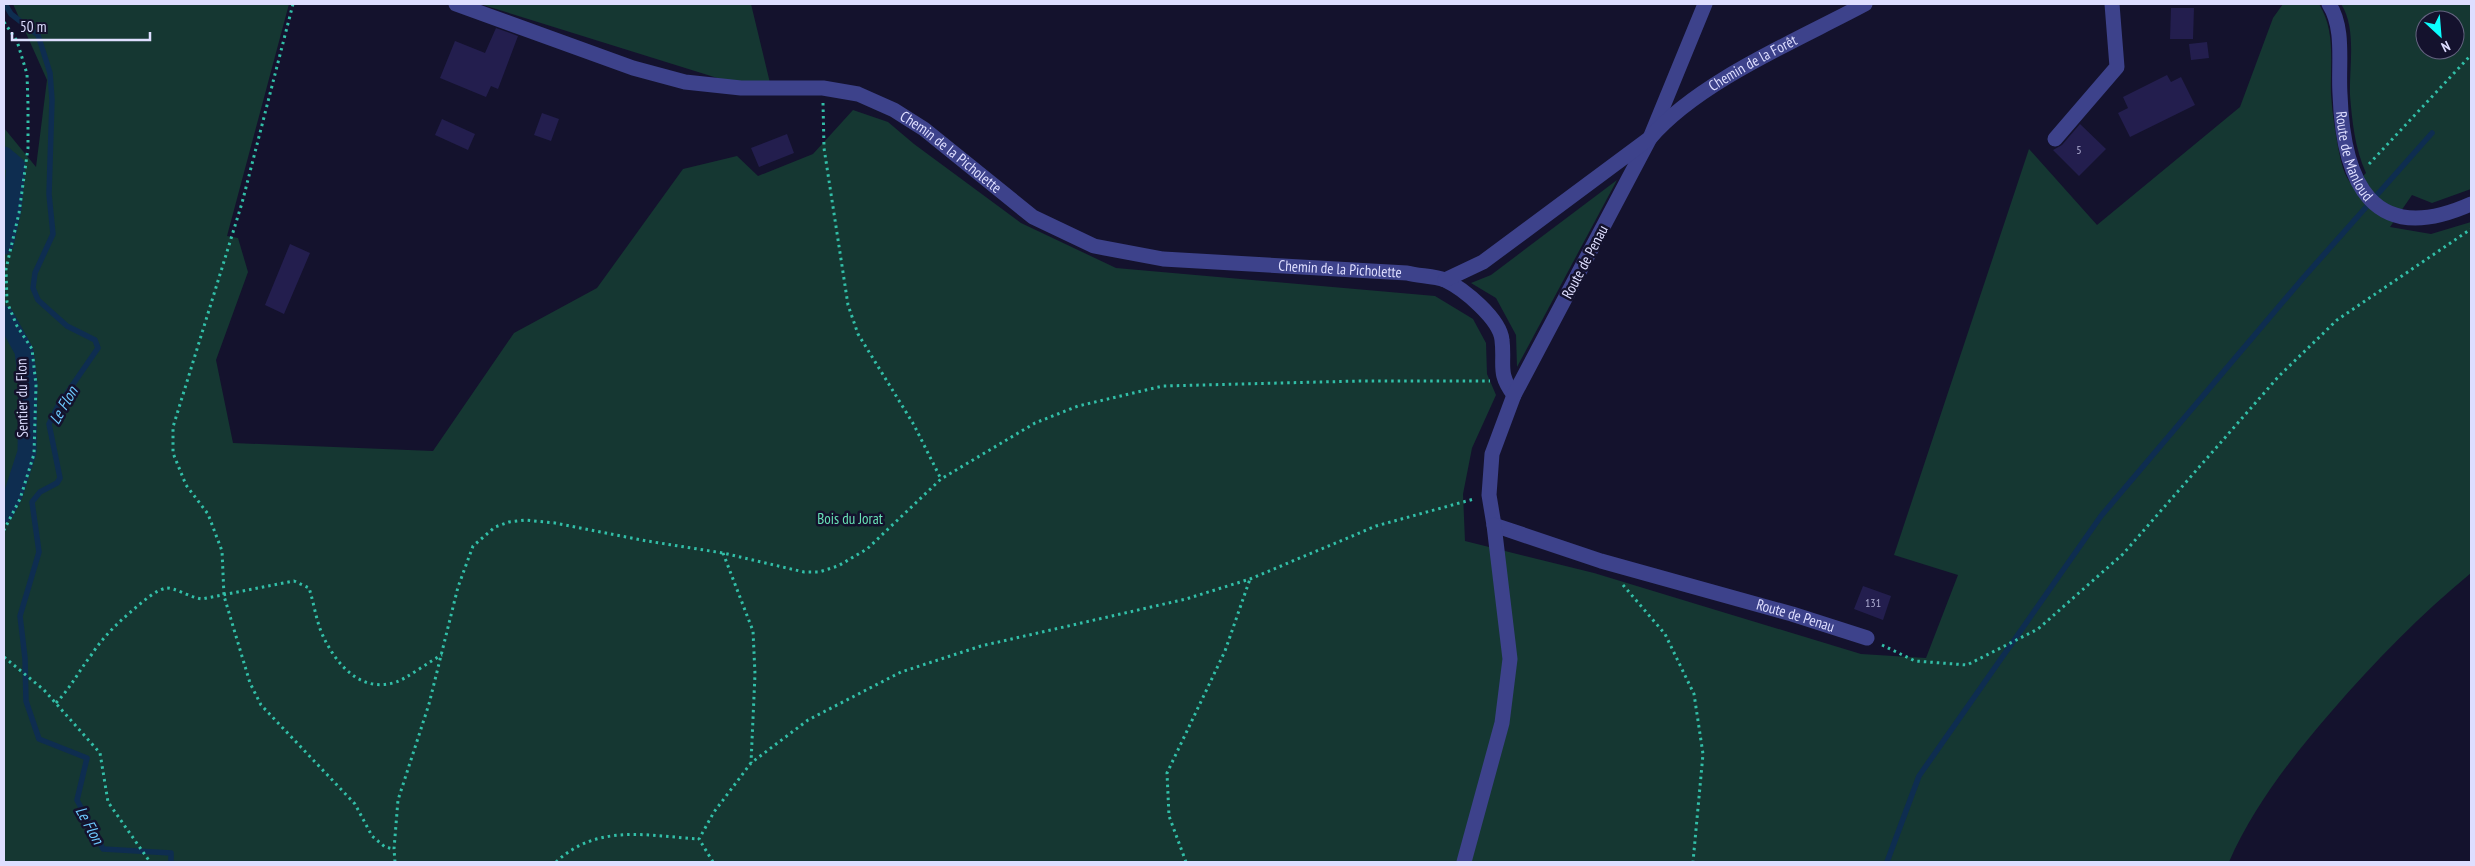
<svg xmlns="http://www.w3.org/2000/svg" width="2475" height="866" font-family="'PT Sans Narrow',sans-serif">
<rect width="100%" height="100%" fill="#14122d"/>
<path fill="#153732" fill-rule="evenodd" d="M 13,4 L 289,4 L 227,236 L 238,238 L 248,272 L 216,360 L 233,443 L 433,451 L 514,333 L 597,288 L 683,169 L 737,156 L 758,176 L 813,154 L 853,110 L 888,122 L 914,144 L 1021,223 L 1116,268 L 1435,296 L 1473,319 L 1486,343 L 1487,374 L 1496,395 L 1472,448 L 1463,494 L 1465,541 L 1594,573 L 1861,654 L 1926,658 L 1958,575 L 1894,555 L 2029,149 L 2097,225 L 2240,107 L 2273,18 L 2283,4 L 2319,4 C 2336,31 2330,63 2331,94 C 2332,112 2335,130 2338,147 C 2341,161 2343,175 2353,186 L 2366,173 C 2355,149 2352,121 2350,95 C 2349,67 2357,28 2341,4 L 2471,4 L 2471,189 L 2432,203 L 2412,195 L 2390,227 L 2431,234 L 2471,222 L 2471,573 C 2420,615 2375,661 2331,712 C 2292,757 2253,807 2229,862 L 4,862 L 4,128 L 36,167 L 47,80 ZM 2425,20 L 2455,20 L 2455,50 L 2425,50 Z
M 480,4 L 751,4 L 770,83 L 743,86 Z
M 1617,180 L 1517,367 L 1516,335 L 1496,298 L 1471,283 L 1491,275 Z"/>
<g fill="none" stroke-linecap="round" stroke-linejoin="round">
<path stroke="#0e2d50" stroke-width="5.5" d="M 5,4 L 11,14 L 38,35 L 50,73 L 52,100 L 49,194 L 53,234 L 35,273 L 33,288 L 38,300 L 67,326 L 95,340 L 98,348 L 58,406 L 49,424 L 60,478 L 57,483 L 40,492 L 32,502 L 39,552 L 20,616 L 25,658 L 26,701 L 39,739 L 87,758 L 77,800 L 103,849 L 171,853 L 171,862
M 1887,862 L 1919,776 L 2101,516 L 2304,277 L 2432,133"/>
<path stroke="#0e2d50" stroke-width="19" d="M 4,156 L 16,166 L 12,209 L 4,245
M 4,315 L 24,351 L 28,384 L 27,452 L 13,495 L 4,513"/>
</g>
<path fill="#231e4e" d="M 2171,8 L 2194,8 L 2193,39 L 2170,39 Z
M 496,28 L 518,36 L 498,89 L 491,86 L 486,97 L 440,78 L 455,41 L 485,53 Z
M 2207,42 L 2209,58 L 2191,60 L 2189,44 Z
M 2167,75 L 2171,82 L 2181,77 L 2195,105 L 2130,137 L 2118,113 L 2128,108 L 2123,97 Z
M 542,113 L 559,119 L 551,141 L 534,135 Z
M 442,119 L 475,134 L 468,150 L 435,135 Z
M 2080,124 L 2106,149 L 2079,176 L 2053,150 L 2062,145 Z
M 787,134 L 794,153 L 759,167 L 751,148 Z
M 290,244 L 310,253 L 284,314 L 265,305 Z
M 1863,586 L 1891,596 L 1883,620 L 1854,609 Z"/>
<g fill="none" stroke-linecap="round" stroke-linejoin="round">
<path stroke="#32bfa8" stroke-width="3" stroke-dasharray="2.5 4" stroke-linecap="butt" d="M 293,4 L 242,203 L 173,427 L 173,453 L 186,485 L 208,514 L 222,551 L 224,596 L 250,683 L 261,705 L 355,804 L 372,836 L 385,847 L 394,849
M 4,22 L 17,41 L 27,74 L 28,105 L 28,148 L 19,213 L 6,269 L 7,302 L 17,326 L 32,349 L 36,385 L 34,454 L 20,499 L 4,530
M 823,103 L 824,148 L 848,305 L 858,334 L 914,425 L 941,479
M 2369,164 L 2471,55
M 723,553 L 753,631 L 755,674 L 751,763
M 1623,585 L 1665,634 L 1694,694 L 1703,754 L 1693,862
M 1882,645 L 1915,661 L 1967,665 L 2038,629 L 2123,554 L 2279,376 L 2337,320 L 2471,229
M 4,657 L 44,690 L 100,753 L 108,802 L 150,862
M 56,703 C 72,686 78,672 92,654 C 105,634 122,619 140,604 C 147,598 157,590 166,588 C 174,587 191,598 202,599 L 294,581 L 309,588 C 314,603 316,621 323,636 C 336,664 361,694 396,682 C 406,679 430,661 442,655
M 395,862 L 394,849 L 398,800 L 429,704 L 458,587 L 473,546 L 495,527 L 509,522 L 525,520 L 555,523 L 647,541 L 723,553 L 804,572 L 819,572 L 838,566 L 867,549 L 941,479 L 1035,423 L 1078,406 L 1163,386 L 1360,381 L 1490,381
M 556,862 C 598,823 648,836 699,839
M 713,862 L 699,839 L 714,812 L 751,763 L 808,720 L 901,672 L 981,646 L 1186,599 L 1250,579 L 1376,526 L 1474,499
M 1186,862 L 1169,816 L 1167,773 L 1225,651 L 1250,579"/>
<g stroke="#3d428b" stroke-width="15">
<path id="s1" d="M 456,4 L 633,68 L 685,82 L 741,88 L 823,88 L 858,94 L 894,110 L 924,129 L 1033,217 L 1094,246 L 1163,259 L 1407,273 C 1419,276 1435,276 1445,280 C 1464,289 1500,319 1502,340 C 1505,365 1497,373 1514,395"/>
<path id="s2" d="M 1705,4 L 1650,138 L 1514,395 L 1492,454 L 1489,495 L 1494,525 L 1601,561 L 1792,614 L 1867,638"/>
<path id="s3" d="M 2329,4 C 2345,29 2338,64 2340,94 C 2343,182 2372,248 2471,204"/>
<path d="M 2055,139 L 2117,67 L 2112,4"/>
<path id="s4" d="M 1445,280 L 1483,262 L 1650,138 C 1699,81 1798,40 1865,4"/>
<path d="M 1464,862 L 1502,723 L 1510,659 L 1494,525"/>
</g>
</g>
<g text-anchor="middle" stroke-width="5" stroke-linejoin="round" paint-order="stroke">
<g font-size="12" fill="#afaed3">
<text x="2079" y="154">5</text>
<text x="1873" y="607">131</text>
</g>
<g font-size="15" fill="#dedeff" stroke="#14122d">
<text dy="5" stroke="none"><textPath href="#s4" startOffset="378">Chemin de la Forêt</textPath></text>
<text dy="5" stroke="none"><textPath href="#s1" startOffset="526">Chemin de la Picholette</textPath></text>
<text dy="5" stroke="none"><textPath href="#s3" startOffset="156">Route de Manloud</textPath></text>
<text transform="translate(1585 262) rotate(-62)" y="5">Route de Penau</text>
<text dy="5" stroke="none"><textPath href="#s1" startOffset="946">Chemin de la Picholette</textPath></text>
<text transform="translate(22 398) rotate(-91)" y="5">Sentier du Flon</text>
<text dy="5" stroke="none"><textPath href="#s2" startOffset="885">Route de Penau</textPath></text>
</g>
<g font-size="15" fill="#68e1b6" stroke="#14122d">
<text x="850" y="524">Bois du Jorat</text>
</g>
<g font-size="16" font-style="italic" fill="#6dc9fe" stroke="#14122d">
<text transform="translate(63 405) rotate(-60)" y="6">Le Flon</text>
<text transform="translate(90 825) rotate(61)" y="6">Le Flon</text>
</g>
</g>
<rect width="2475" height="866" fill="none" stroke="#dedeff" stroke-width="10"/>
<g transform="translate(2440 35) rotate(154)"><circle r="24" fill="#14122d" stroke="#656481"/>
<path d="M0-4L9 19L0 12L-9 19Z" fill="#0bfdfd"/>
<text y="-8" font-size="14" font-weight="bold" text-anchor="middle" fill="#dedeff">N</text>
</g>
<path d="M12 32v8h138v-8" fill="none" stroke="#dedeff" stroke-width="2.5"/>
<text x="20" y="32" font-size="15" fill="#dedeff" stroke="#14122d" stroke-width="4" paint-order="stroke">50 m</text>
</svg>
